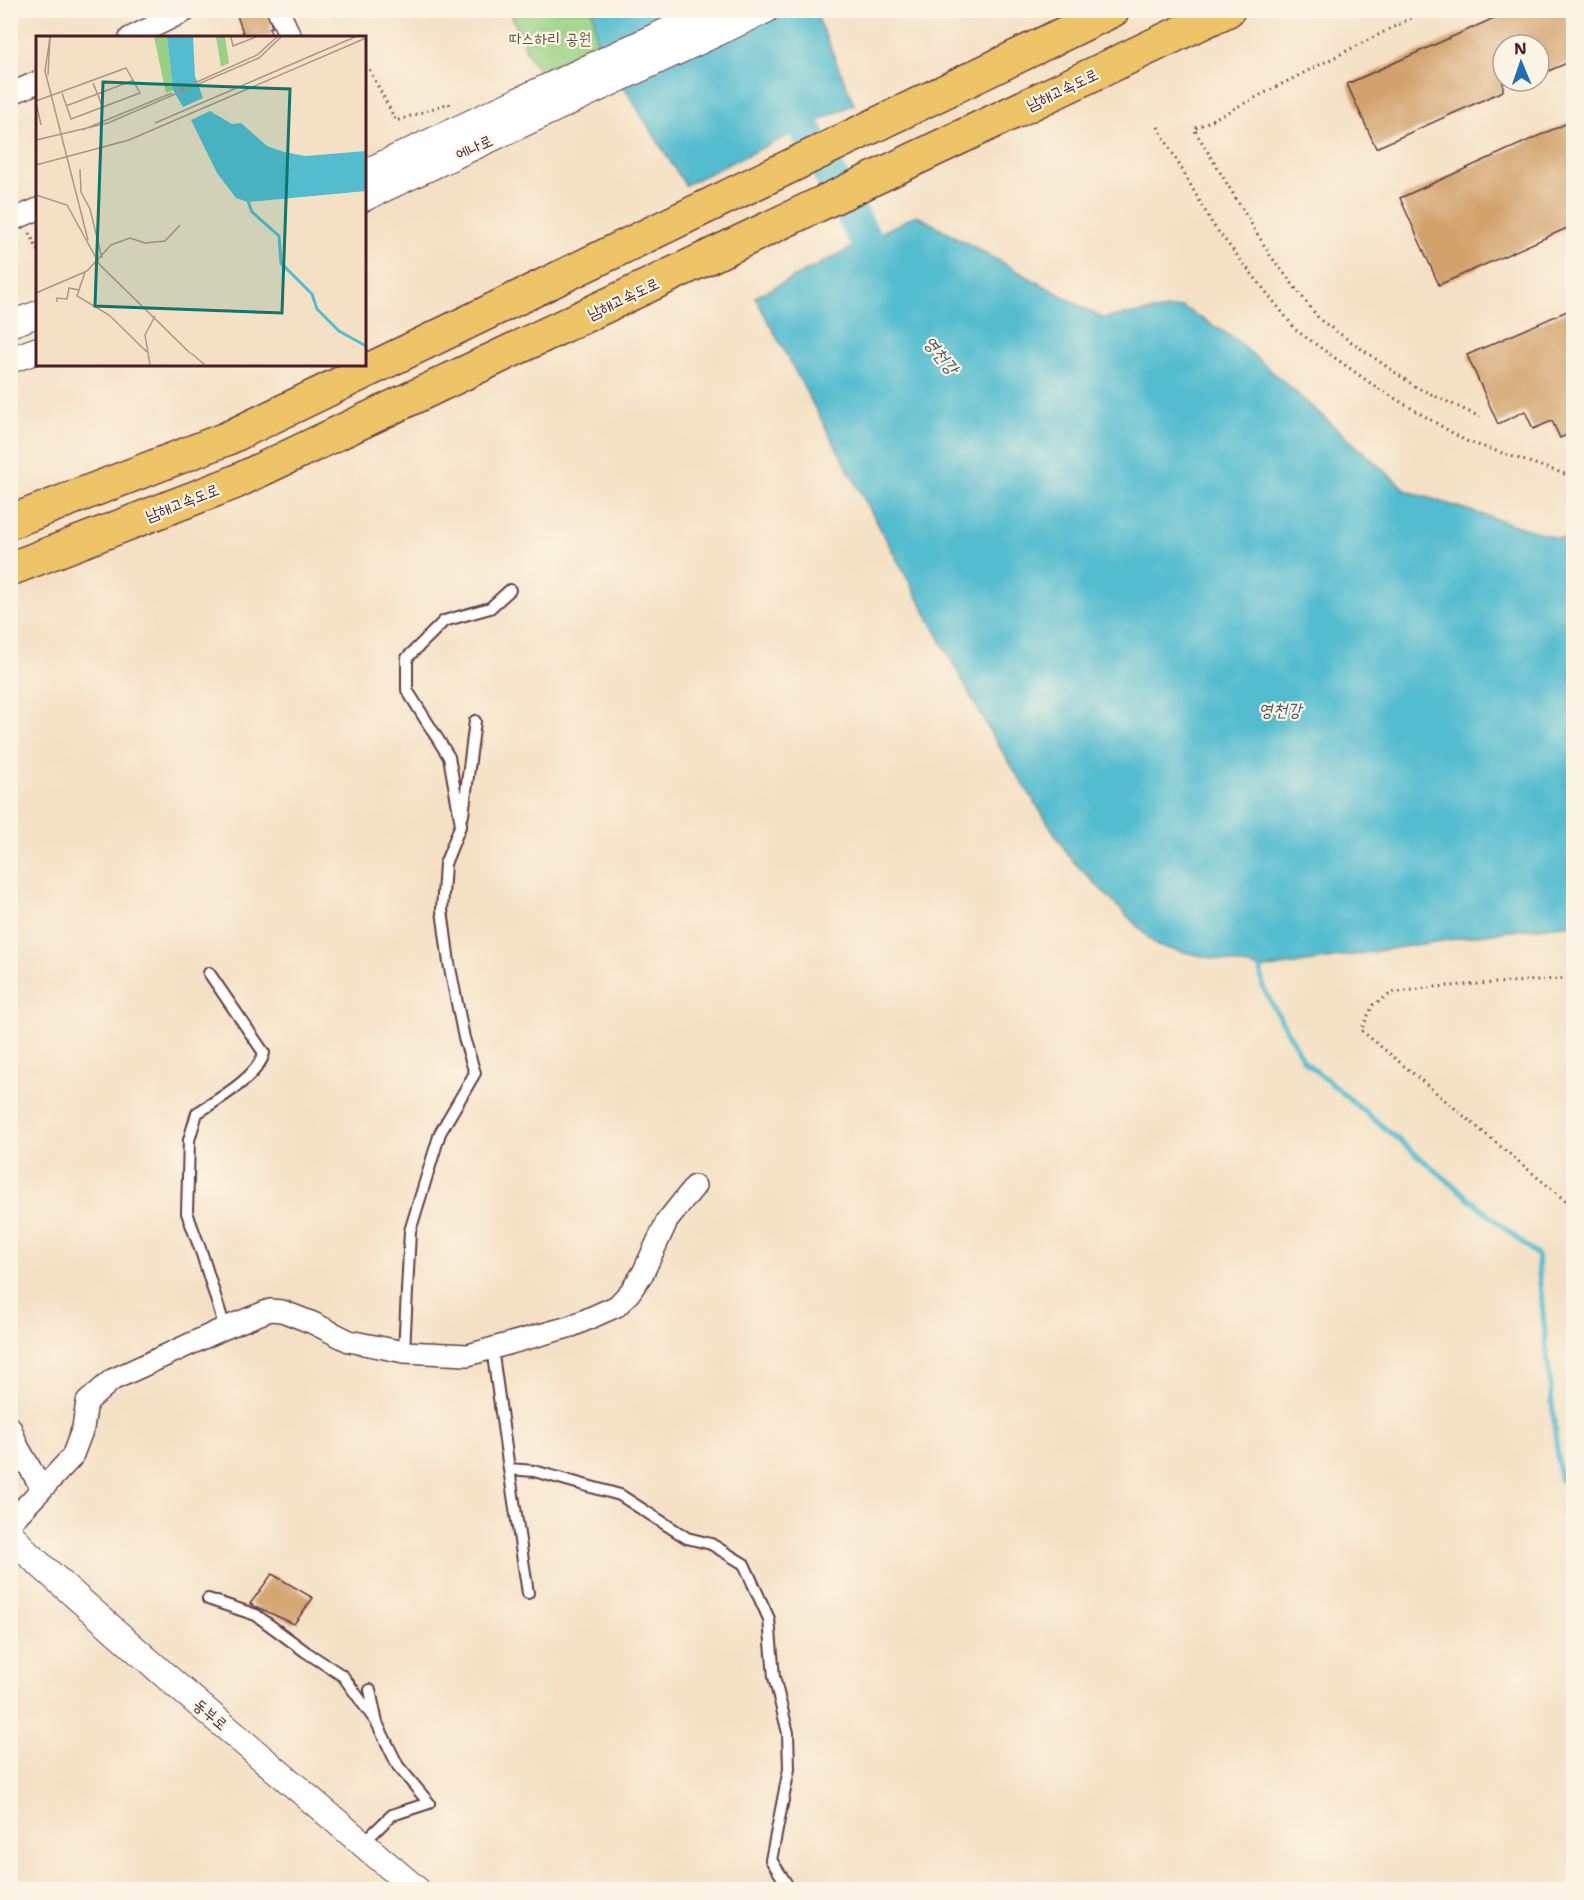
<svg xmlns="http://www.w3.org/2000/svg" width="1584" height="1900" font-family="'Shantell Sans','Poor Story',sans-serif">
<rect width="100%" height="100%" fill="#fcf5e5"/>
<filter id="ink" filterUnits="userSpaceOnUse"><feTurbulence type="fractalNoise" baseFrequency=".0167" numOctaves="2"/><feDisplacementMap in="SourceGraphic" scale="12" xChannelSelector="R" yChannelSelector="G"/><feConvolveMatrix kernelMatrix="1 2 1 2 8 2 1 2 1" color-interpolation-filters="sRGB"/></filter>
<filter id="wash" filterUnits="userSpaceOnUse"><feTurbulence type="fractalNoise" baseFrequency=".008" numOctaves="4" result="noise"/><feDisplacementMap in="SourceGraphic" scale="24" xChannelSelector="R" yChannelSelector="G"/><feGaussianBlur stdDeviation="1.35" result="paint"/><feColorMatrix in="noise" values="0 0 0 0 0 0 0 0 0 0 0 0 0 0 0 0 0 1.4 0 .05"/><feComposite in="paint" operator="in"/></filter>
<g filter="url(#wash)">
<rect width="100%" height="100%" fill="#f4e1c5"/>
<path fill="#97d184" stroke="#707858" stroke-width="1.5" d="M 510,11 L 593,11 L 597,44 L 540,72 L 528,55 Z"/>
<path fill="#53bccf" stroke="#4e6e7d" stroke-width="1.5" d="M 593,11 L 815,11 L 854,104 L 685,185 L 597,44 Z
M 916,215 L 1102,318 L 1183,307 L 1234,338 L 1407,491 L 1556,538 L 1573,540 L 1573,924 L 1499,932 L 1262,969 L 1157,946 L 1071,859 L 992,735 L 755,297 Z"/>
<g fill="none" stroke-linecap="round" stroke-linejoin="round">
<path stroke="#53bccf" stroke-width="5" d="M 1260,964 L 1263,988 L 1304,1061 L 1537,1255 L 1560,1479 L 1574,1492"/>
<path stroke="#53bccf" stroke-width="33" d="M 783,89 L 888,280"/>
</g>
<g id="blocks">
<path fill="#d2a26c" d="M 235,10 L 266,10 L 272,27 L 269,28 L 272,35 L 263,38 L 245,38 Z
M 1512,10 L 1574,10 L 1574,60 L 1539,75 L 1539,45 L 1503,45 L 1503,91 L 1376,148 L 1347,84 Z
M 1574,120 L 1574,225 L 1439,285 L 1400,198 Z
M 1574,308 L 1574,432 L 1560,438 L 1552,421 L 1533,429 L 1525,411 L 1498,424 L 1467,355 Z
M 272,1574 L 313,1598 L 294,1624 L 250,1604 Z"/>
</g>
</g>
<g filter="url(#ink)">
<use href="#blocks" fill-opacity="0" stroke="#643c42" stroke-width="1.5"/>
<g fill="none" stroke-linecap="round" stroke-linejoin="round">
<g stroke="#643c42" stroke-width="14">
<path id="service" d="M 463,815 L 475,721
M 209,973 L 264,1053 C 258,1077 217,1100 197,1113 L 189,1140 L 187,1213 L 202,1254 L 225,1328
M 492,1348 L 509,1469 L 534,1471 L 620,1495 L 687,1538 L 711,1544 L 744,1564 L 769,1619 L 774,1677 L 788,1733 L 789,1769 L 771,1860 L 786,1883 L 784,1890
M 404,1352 L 410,1231 L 440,1133 L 475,1073 L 464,1038 L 449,963 L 442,910 L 445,864 L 461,824 L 449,757 L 407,690 L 407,658 L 444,621 L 490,608 L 510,590
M 509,1469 L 528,1593
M 208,1599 L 256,1615 L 306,1652 L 343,1676 L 377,1723
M 363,1843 L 392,1815 L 429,1803 L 398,1766 L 377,1723 L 370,1690"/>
</g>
<g stroke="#643c42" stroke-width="24">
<path id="minor" d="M 278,10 L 291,38
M 130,38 L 187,10
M 10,94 L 38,82
M 10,221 L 38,209
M 10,1427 L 18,1447 L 42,1489
M 10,1523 L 72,1457 L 83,1428 L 87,1402 L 112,1380 L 225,1328 L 270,1310 L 282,1311 L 313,1323 L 349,1341 L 404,1352 L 468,1355 L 572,1326 L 617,1306 L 630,1292 L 643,1273 L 667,1221 L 695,1186"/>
</g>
<g stroke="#643c42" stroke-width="28">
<path id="tertiary" d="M 364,173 L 712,10
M 364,198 L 766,10
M 10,324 L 38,314
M 10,360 L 38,350
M 10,1533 L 27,1553 L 168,1678 L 417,1890"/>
</g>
<g stroke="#643c42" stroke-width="36">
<path id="motorway" d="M 10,522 L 226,439 L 1113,10
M 10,569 L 233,483 L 1228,10"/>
</g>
<path stroke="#643c42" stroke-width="3" stroke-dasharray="1.5 4.5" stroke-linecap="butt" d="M 1427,10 L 1194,129 L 1270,255 L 1320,320 L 1416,387 L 1480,417
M 364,70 L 369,69 L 396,121 L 449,103 L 451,107
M 1158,127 L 1213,225 L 1297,331 L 1376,387 L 1466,441 L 1574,477
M 30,233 L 38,251
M 1574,978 L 1433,987 L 1392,993 L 1373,1005 L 1361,1030 L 1567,1202 L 1574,1210"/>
<use href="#service" stroke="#fff" stroke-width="10"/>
<use href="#minor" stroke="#fff" stroke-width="21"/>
<use href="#tertiary" stroke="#fff" stroke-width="26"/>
<use href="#motorway" stroke="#eec469" stroke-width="33"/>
</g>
</g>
<g text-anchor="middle" stroke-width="4.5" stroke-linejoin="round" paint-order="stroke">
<g font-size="16" fill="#615446" stroke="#fcf5e5">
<text x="550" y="44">따스하리 공원</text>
</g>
<g font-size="16" fill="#4a1f2b" stroke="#fcf5e5">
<text transform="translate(1062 89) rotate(-25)" y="6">남해고속도로</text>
<text transform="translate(474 147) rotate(-25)" y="6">에나로</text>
<text transform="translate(623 298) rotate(-25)" y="6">남해고속도로</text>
<text transform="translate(182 502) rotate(-21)" y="6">남해고속도로</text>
<text transform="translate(211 1714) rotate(40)" y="6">동부로</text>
</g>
<g font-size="18" font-style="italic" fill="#4d5664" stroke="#fcf5e5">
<text transform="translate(941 355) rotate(51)" y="6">영천강</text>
<text x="1280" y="716">영천강</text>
</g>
</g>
<g transform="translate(36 36)">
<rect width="330" height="330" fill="#f4e1c5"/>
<path d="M 118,1 L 131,1 L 137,54 L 130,57 ZM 180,1 L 189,1 L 193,27 L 185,31 Z" fill="#97d184"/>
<path d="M 131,1 L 157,1 L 159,40 L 167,62 L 147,71 L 137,54 ZM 174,75 L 196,88 L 205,87 L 231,110 L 248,116 L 269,120 L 330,115 L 330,155 L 212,166 L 200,162 L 181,137 L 155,84 Z" fill="#53bccf"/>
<path fill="none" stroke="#53bccf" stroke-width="3" d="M 212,165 L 216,176 L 243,200 L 245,227 L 276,258 L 281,273 L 303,295 L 330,310"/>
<path fill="none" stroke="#b09387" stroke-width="1.5" d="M 14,1 L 9,35 L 52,204M 195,1 L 197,10 L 220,1M 12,39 L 14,1M 57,47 L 67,72M 143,54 L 221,19 L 241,1M 0,65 L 90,32 L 104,57 L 35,83 L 26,57M 0,66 L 5,89M 30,70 L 98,44M 119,87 L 319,1M 46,94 L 136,57M 0,104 L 72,87 L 223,22 L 245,1M 0,129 L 93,104 L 330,2M 44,133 L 45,156 L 54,173 L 66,222M 0,159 L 31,169 L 64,229 L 154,317M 49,236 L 41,260 L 73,279 L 111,316M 0,257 L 51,235 L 75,209 L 94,202 L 109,207 L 129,205 L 144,189M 21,266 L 21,262 L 31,263 L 33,252 L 43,254M 155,317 L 169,329M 114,329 L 109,299 L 119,280"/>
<path fill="#0f766e" fill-opacity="0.15" stroke="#0f766e" stroke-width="3" d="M 67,46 L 254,53 L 246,277 L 59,270 Z"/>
<rect width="330" height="330" fill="none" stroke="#4a1f2b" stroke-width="3"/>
</g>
<rect width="1584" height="1900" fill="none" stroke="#fcf5e5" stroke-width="36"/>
<g transform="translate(1521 63) rotate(358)"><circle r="28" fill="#fcf5e5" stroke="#b59f9b" stroke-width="1.5"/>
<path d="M0-4.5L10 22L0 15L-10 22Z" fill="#1f6fb2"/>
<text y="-9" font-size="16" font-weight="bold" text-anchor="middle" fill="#4a1f2b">N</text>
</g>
</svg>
